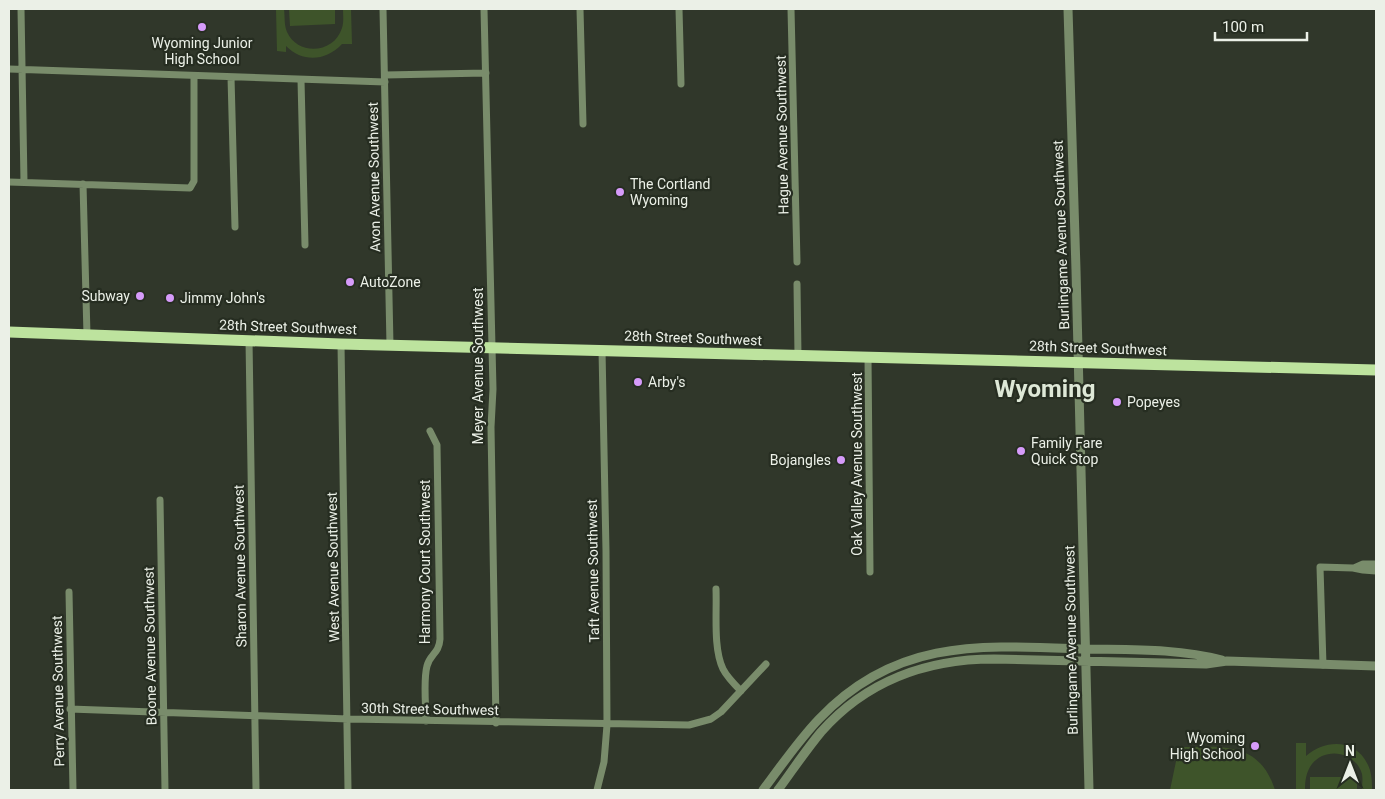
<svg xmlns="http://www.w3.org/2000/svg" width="1385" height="799" font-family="Roboto,sans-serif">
<rect width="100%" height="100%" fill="#30372a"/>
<path fill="#3e542a" d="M 276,9 L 284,9 C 285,17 284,25 287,32 C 298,56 334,54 342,28 C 344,22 343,15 343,9 L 351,9 L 352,44 L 342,44 C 326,61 303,63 286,46 L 286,52 L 277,51 Z
M 289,9 L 335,9 L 335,24 L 290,26 Z
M 1296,743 L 1306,743 L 1306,756 C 1328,737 1360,740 1370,770 C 1372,777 1372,784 1372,790 L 1362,790 C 1362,785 1363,780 1362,774 C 1356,752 1326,746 1312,764 C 1306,772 1305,781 1305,790 L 1296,790 Z
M 1179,747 C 1221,747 1259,740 1275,790 L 1170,790 Z
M 1310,777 L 1357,777 L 1357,790 L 1310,790 Z"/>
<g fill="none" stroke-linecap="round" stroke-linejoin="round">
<path stroke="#798c6b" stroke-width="7" d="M 21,9 L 24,182
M 383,9 L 390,345
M 484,9 L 493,389 L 491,427 L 496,723
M 580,9 L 583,124
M 679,9 L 681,84
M 791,9 L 797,262
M 9,69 L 385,82
M 385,75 L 486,73
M 231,77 L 235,227
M 301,80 L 305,245
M 9,182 L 190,188 L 194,181 L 194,76
M 83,184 L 87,335
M 797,284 L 798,356
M 249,340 L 256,790
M 341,344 L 348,790
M 868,357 L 870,572
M 160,500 L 165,790
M 1354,568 L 1363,564 L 1376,564
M 716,589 C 717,613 713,648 723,669 C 727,677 734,684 741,691
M 69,592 L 73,790
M 1323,665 L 1320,567 L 1353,568 L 1363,570 L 1376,571
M 70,709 L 348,719 L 689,725 L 711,719 L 721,712 L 766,664
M 426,721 C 426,705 423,681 427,666 C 430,654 439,654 440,639 L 437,445 L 430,431
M 597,790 L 604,762 L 607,725 L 606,551 L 602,350"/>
<path stroke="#798c6b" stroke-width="9" d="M 1068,9 L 1076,270 L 1089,790
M 763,790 C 781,766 798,741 819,719 C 896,638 981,645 1083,649 C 1129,650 1177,648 1222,660
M 778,790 C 792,771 806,750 821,732 C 866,681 927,659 994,659 L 1206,664 L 1227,661 L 1376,666"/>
<path stroke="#bde39e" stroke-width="11" d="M 9,332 L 341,344 L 1376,370"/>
</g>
<g fill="#d69bfa" stroke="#262d21" stroke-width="2">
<circle cx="202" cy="27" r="5"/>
<circle cx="620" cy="192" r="5"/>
<circle cx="350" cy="282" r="5"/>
<circle cx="140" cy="296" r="5"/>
<circle cx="170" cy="298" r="5"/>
<circle cx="638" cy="382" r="5"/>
<circle cx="1117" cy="402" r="5"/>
<circle cx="1021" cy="451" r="5"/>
<circle cx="841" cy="460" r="5"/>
<circle cx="1255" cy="746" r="5"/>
</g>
<g text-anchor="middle" stroke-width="4.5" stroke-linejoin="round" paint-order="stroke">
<g font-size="14" fill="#ebf0e7" stroke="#262d21" text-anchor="start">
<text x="202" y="48" text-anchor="middle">Wyoming Junior<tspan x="202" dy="16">High School</tspan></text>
<text x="630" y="189">The Cortland<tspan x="630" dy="16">Wyoming</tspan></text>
<text x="360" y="287">AutoZone</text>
<text x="130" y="301" text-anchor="end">Subway</text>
<text x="180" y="303">Jimmy John's</text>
<text x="648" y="387">Arby's</text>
<text x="1127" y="407">Popeyes</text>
<text x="1031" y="448">Family Fare<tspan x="1031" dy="16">Quick Stop</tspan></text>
<text x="831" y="465" text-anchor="end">Bojangles</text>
<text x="1245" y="743" text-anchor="end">Wyoming<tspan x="1245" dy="16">High School</tspan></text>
</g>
<g font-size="14" fill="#ebf0e7" stroke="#262d21">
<text transform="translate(782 135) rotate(-91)" y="5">Hague Avenue Southwest</text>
<text transform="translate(374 177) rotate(-91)" y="5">Avon Avenue Southwest</text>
<text transform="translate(1061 235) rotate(-92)" y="5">Burlingame Avenue Southwest</text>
<text transform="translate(288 327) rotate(2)" y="5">28th Street Southwest</text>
<text transform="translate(693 338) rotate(2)" y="5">28th Street Southwest</text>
<text transform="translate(1098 348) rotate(2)" y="5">28th Street Southwest</text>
<text transform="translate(478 366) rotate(-90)" y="5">Meyer Avenue Southwest</text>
<text transform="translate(857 464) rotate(-90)" y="5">Oak Valley Avenue Southwest</text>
<text transform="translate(425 562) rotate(-90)" y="5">Harmony Court Southwest</text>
<text transform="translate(240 566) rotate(-91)" y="5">Sharon Avenue Southwest</text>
<text transform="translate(333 567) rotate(-91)" y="5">West Avenue Southwest</text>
<text transform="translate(593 571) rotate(-91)" y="5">Taft Avenue Southwest</text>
<text transform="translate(1071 640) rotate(-91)" y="5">Burlingame Avenue Southwest</text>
<text transform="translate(150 646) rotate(-91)" y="5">Boone Avenue Southwest</text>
<text transform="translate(58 691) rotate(-91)" y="5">Perry Avenue Southwest</text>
<text transform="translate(430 709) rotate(1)" y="5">30th Street Southwest</text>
</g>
<g font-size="24" font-weight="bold" fill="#dee8d7" stroke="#262d21">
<text x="1045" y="397">Wyoming</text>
</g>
</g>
<rect width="1385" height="799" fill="none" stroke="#ebf0e7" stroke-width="20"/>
<g transform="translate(1350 764)" stroke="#262d21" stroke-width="4" paint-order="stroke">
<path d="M0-4L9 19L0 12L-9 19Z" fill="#ebf0e7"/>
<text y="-8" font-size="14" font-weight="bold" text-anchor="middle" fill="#ebf0e7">N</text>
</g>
<path d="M1215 32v8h92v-8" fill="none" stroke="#ebf0e7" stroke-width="2.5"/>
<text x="1222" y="32" font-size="15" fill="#ebf0e7" stroke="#262d21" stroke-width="4" paint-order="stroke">100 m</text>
</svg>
